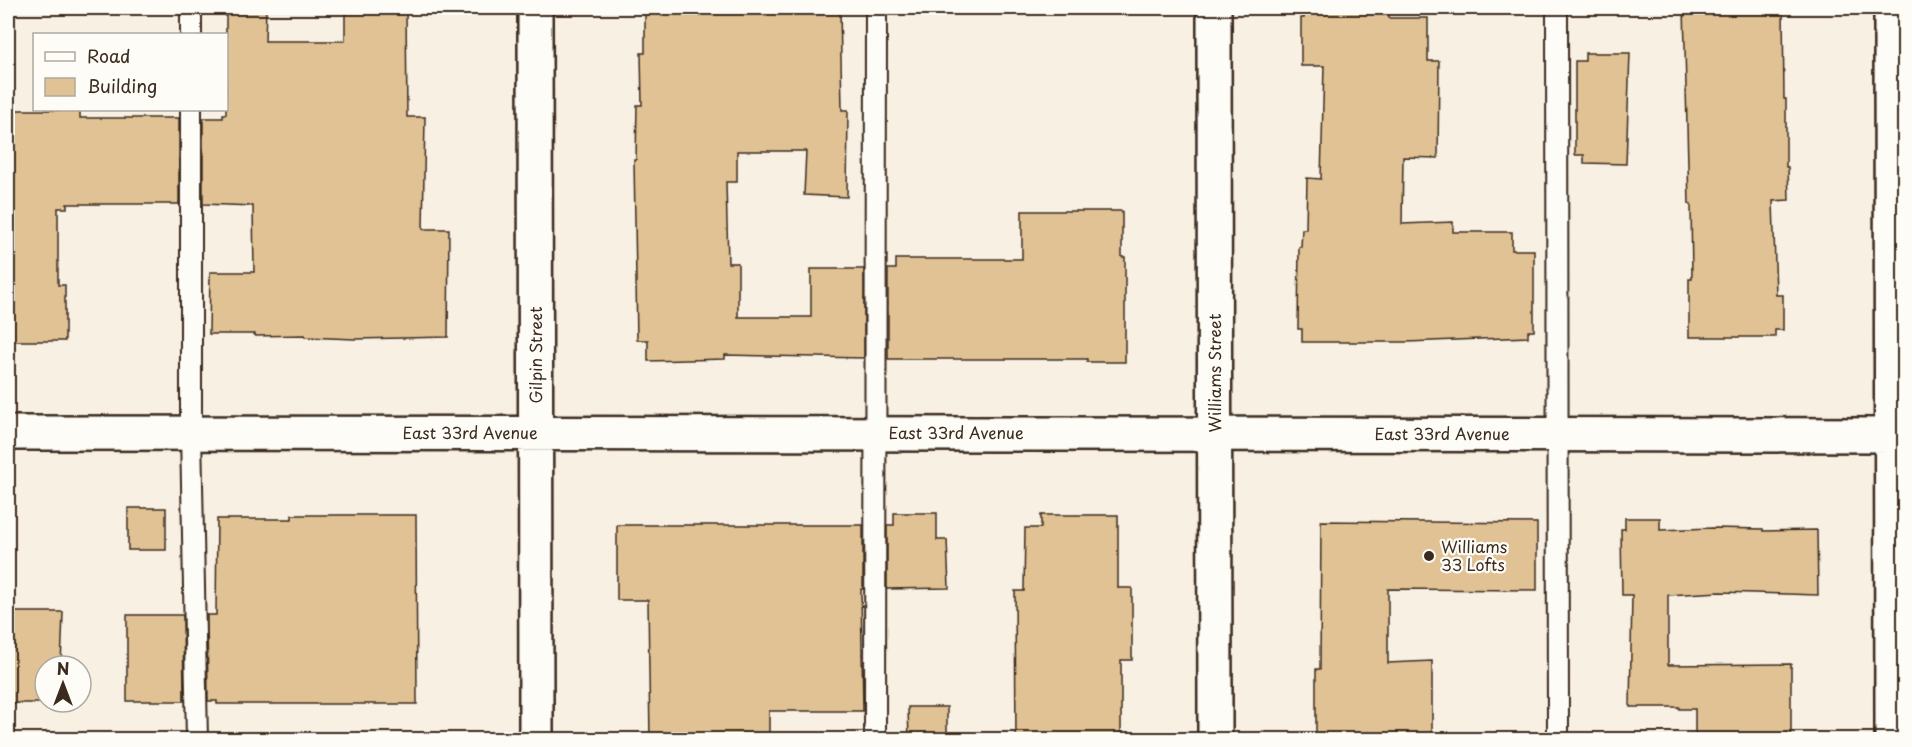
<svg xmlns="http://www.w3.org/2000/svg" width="1912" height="747" font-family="'Playpen Sans',sans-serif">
<rect width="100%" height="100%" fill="#f7f0e3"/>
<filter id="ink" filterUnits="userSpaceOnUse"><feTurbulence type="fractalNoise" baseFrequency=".0167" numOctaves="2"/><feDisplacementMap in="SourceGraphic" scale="12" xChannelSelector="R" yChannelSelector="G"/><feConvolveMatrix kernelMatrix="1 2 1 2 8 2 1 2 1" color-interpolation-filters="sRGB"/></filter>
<g filter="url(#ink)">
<path fill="#e1c294" stroke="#3b2a1e" stroke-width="1.5" d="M 226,8 L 266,8 L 265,41 L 345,41 L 345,8 L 406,8 L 407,117 L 425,117 L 423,229 L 449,229 L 448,337 L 355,339 L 305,337 L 305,335 L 255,336 L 255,334 L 209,334 L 210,272 L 254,272 L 253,206 L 203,204 L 203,118 L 223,118 L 223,114 L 226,114 Z
M 656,8 L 840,8 L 842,110 L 848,110 L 847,197 L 804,195 L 806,151 L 737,151 L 737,182 L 726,182 L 728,263 L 738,263 L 738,317 L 811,317 L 811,269 L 864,269 L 864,358 L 725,355 L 725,359 L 648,361 L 648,340 L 637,340 L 634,160 L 636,160 L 637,105 L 642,105 L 641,53 L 645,53 L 645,9 Z
M 1304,8 L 1389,8 L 1389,18 L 1428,18 L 1428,61 L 1439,61 L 1438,158 L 1403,157 L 1402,224 L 1453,222 L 1453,232 L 1512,232 L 1512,250 L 1534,250 L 1534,331 L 1528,331 L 1528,337 L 1407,342 L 1302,342 L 1302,329 L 1298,329 L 1299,247 L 1301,247 L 1302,229 L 1306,229 L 1307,178 L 1321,179 L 1324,66 L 1301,66 L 1301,18 L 1304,18 Z
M 1684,8 L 1783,8 L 1784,99 L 1786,99 L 1786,167 L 1788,167 L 1789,200 L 1773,201 L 1776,295 L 1783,295 L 1783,330 L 1775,330 L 1775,337 L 1689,337 L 1689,279 L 1692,279 L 1691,204 L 1689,204 Z
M 1585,53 L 1630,53 L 1626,164 L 1584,163 L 1584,155 L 1575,155 L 1575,61 L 1585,61 Z
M 8,110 L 80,110 L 80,118 L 179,118 L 179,204 L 67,204 L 67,208 L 58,208 L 58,285 L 65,285 L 65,341 L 8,341 Z
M 1022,211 L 1122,211 L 1122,257 L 1125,257 L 1125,362 L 1087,362 L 1087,359 L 888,359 L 888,269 L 896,269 L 896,259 L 1022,259 Z
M 128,508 L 166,508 L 166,550 L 128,550 Z
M 894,513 L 937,513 L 937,540 L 947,540 L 949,588 L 887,589 L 887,525 L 894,525 Z
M 292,515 L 416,515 L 417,704 L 217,704 L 217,701 L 208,701 L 207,615 L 216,615 L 217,519 L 292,519 Z
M 1041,515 L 1118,515 L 1118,588 L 1132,588 L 1132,660 L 1121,660 L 1121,740 L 1016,740 L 1015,591 L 1024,591 L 1025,528 L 1041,528 Z
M 1625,518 L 1660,518 L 1660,530 L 1713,528 L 1763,529 L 1763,531 L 1817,530 L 1818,595 L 1720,592 L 1668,595 L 1668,665 L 1791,664 L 1791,740 L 1695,740 L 1695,709 L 1679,709 L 1679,707 L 1630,707 L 1632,595 L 1622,595 L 1621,529 L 1625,529 Z
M 1321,521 L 1537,523 L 1537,590 L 1388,589 L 1388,663 L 1432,661 L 1432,740 L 1316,740 L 1316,669 L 1320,669 Z
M 617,525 L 863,525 L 863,589 L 861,589 L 863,711 L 769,711 L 769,740 L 650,740 L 648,600 L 617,600 Z
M 8,612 L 63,612 L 61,666 L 45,666 L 45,702 L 61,703 L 8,703 Z
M 127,615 L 183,615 L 184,701 L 127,701 Z
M 908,707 L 947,707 L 947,740 L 909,740 Z"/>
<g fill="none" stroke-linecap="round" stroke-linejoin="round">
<g stroke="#3b2a1e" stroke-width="24">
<path id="service" d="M 191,8 L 191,34
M 1557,8 L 1558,740
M 191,110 L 191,433 L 197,740
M 875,740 L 876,8"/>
</g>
<g stroke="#3b2a1e" stroke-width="38">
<path id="minor" d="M 535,8 L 536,740
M 1891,8 L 1892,740
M 8,433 L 1904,435"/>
</g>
<g stroke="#3b2a1e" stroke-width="38">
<path id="tertiary" d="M 1214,8 L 1215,740"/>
</g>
<use href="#service" stroke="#fdfcf7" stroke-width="20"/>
<use href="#minor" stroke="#fdfcf7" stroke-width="33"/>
<use href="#tertiary" stroke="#fdfcf7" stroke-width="33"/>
</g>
</g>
<circle fill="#3b2a1e" stroke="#fdfcf7" stroke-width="2" cx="1429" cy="556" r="6"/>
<g text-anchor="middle" stroke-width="4.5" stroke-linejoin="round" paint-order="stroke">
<g font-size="16" fill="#3b2a1e" stroke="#fdfcf7">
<text transform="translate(536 355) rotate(-90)" y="6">Gilpin Street</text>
<text transform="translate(1215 373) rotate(-90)" y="6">Williams Street</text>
<text x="470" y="439">East 33rd Avenue</text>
<text x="956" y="439">East 33rd Avenue</text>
<text x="1442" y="440">East 33rd Avenue</text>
</g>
<g font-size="16" fill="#3b2a1e" stroke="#fdfcf7" text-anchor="start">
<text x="1441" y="553">Williams<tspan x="1441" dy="18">33 Lofts</tspan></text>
</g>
</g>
<rect width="1912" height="747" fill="none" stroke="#fdfcf7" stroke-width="30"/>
<rect x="15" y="15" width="1882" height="717" fill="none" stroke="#3b2a1e" stroke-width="2" filter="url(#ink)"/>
<rect x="33" y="33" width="195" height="78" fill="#fdfcf7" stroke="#afa8a0" stroke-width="1.5"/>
<rect x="45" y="52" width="30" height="9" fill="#fdfcf7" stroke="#afa8a0" stroke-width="1.5"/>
<text x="87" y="63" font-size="18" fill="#3b2a1e">Road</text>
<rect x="45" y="78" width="30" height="18" fill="#e1c294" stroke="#afa8a0" stroke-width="1.5"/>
<text x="87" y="93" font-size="18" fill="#3b2a1e">Building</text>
<g transform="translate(63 684)"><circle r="28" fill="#fdfcf7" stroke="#afa8a0" stroke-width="1.5"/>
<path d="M0-4.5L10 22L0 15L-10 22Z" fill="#3b2a1e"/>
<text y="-9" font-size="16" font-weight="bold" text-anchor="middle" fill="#3b2a1e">N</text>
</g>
</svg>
